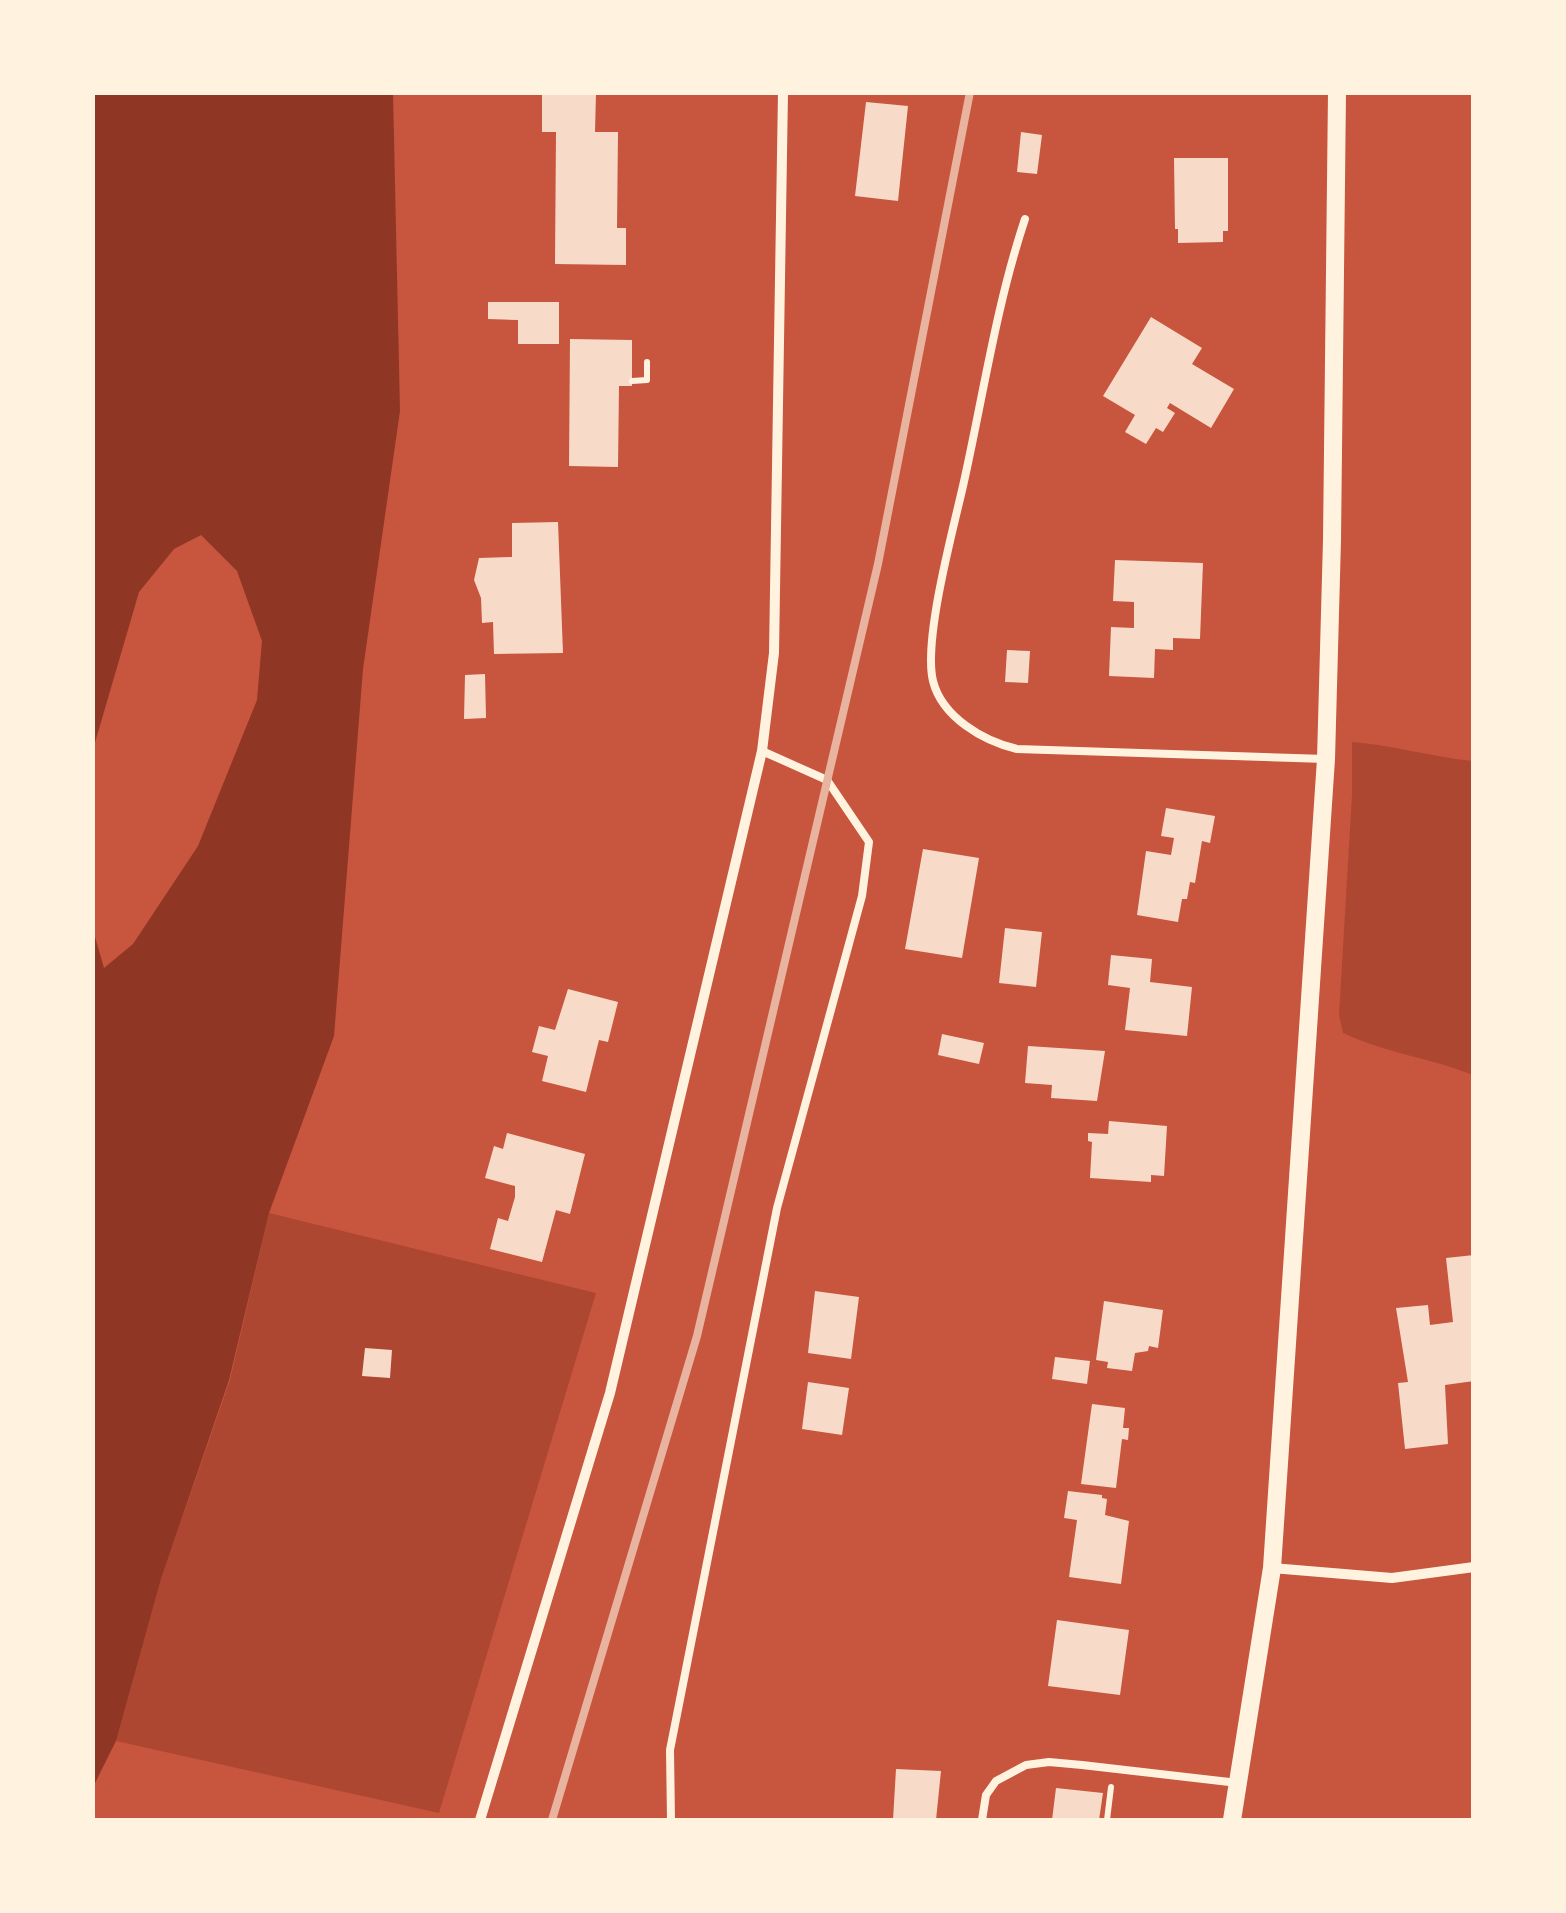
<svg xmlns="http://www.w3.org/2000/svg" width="1566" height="1913" font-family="'Titillium Web',sans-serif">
<rect width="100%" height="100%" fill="#c8553d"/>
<path fill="#ae4732" d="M 1352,742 C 1393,745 1432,757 1473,761 L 1473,1075 C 1431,1058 1385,1053 1343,1033 L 1339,1015 L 1352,795 Z
M 269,1213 L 596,1293 L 439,1813 L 116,1741 L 161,1579 L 230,1380 Z"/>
<path fill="#8f3625" d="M 93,92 L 393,93 L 400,411 L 363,669 L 334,1036 L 269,1213 L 229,1380 L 161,1579 L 116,1741 L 93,1787 L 93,913 L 93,930 L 104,968 L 133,944 L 198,846 L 257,700 L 262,641 L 237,571 L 201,535 L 174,549 L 139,592 L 94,746 L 93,775 Z"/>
<path fill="#f7dbc8" d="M 542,93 L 596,93 L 595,132 L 618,132 L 617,228 L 626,228 L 626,265 L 555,264 L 556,132 L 542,132 Z
M 866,102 L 908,106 L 898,201 L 855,196 Z
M 1021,132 L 1042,135 L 1037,174 L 1017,172 Z
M 1174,158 L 1228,158 L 1228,231 L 1223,231 L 1223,242 L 1178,243 L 1178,229 L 1175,229 Z
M 488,302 L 559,302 L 559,344 L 518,344 L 518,320 L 488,319 Z
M 1151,317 L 1202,348 L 1192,364 L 1234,389 L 1211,428 L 1170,403 L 1167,408 L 1175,413 L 1163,432 L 1156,428 L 1146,444 L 1125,432 L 1135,415 L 1103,396 Z
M 570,339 L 632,340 L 632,386 L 619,386 L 618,467 L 569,466 Z
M 558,522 L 563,653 L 494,654 L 493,622 L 482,623 L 481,598 L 474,580 L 479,558 L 512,557 L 512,523 Z
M 1115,560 L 1203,563 L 1200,639 L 1173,638 L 1173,650 L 1155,649 L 1154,678 L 1109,676 L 1111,627 L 1134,628 L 1134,602 L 1113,601 Z
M 1007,650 L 1030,651 L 1028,683 L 1005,682 Z
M 485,674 L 486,718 L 464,719 L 465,675 Z
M 1166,808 L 1215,816 L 1210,843 L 1202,841 L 1195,883 L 1190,882 L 1187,899 L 1182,899 L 1178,922 L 1137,915 L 1146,851 L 1171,855 L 1174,838 L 1161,836 Z
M 923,849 L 979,858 L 962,958 L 905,949 Z
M 1005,928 L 1042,932 L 1036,987 L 999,983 Z
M 1111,955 L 1152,959 L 1150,982 L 1192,987 L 1187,1036 L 1125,1030 L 1130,988 L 1108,985 Z
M 568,989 L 618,1002 L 608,1042 L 599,1040 L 586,1092 L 542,1081 L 548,1056 L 532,1052 L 539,1026 L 555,1030 Z
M 942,1034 L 984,1043 L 979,1064 L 938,1055 Z
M 1028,1046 L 1105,1051 L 1097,1101 L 1051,1098 L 1052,1085 L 1025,1083 Z
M 1109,1121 L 1167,1126 L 1164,1176 L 1151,1175 L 1151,1182 L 1090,1178 L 1092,1142 L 1088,1141 L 1088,1133 L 1108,1134 Z
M 507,1133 L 585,1154 L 570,1214 L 556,1210 L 542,1262 L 490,1249 L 498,1218 L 508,1221 L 515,1197 L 515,1186 L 485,1178 L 494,1146 L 503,1149 Z
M 1474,1255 L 1474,1381 L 1445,1385 L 1448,1444 L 1405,1449 L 1398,1383 L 1408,1382 L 1396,1308 L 1428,1305 L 1430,1325 L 1453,1322 L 1446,1258 Z
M 815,1291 L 859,1297 L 851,1359 L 808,1353 Z
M 1104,1301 L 1163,1310 L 1158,1348 L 1149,1346 L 1148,1351 L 1135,1353 L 1132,1371 L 1107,1368 L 1108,1362 L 1096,1360 Z
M 365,1348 L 392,1350 L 390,1378 L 362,1376 Z
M 1055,1357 L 1090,1361 L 1087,1384 L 1052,1379 Z
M 808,1382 L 849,1388 L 842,1435 L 802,1429 Z
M 1092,1404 L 1125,1408 L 1123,1428 L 1129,1428 L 1128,1440 L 1122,1439 L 1116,1488 L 1081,1484 Z
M 1068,1491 L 1102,1495 L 1102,1498 L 1107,1499 L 1105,1515 L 1129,1521 L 1121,1584 L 1069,1577 L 1077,1520 L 1064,1518 Z
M 1057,1620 L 1129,1630 L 1120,1695 L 1048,1686 Z
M 896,1769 L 941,1771 L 936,1820 L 893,1820 Z
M 1056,1788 L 1103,1793 L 1099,1820 L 1052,1820 Z"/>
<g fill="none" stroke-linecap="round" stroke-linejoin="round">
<path stroke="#fff3e0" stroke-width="6" d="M 632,381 L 647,380 L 647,362
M 1107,1820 L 1111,1787"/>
<path stroke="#fff3e0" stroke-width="8" d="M 1025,219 C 996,306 983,397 963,486 C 953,530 923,640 933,681 C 942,717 983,741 1017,749 L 1326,759
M 671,1820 L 670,1750 L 777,1208 L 862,896 L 869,842 L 827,780 L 762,751
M 982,1820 L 986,1795 L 996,1781 L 1026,1765 L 1049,1762 L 1082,1765 L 1238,1783"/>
<path stroke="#fff3e0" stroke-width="10" d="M 1272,1568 L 1392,1578 L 1474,1567
M 480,1820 L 610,1393 L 762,751 L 774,653 L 783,92"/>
<path stroke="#fff3e0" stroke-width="18" d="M 1232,1820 L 1272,1568 L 1326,759 L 1332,540 L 1337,92"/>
<path stroke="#e9b49f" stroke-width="8" d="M 552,1820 L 697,1336 L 878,564 L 970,92"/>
</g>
<rect width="1566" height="1913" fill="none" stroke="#fff3e0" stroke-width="190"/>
</svg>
